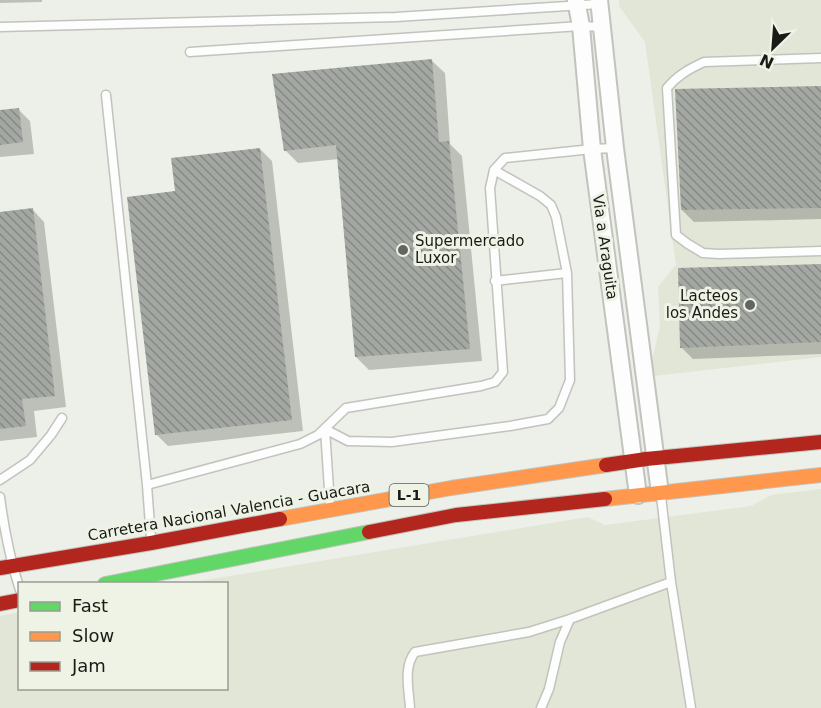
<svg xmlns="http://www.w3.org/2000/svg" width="821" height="708" font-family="'DejaVu Sans',sans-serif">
<defs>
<pattern id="building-back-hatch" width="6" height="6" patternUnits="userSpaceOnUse" patternTransform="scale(1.5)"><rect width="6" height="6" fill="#a4a8a3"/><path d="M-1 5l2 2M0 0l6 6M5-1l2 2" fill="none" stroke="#858884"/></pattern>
</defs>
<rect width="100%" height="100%" fill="#edf0e8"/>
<path fill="#e1e6d7" d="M 619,0 L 821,0 L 821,357 L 654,376 L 652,361 L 660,326 L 658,287 L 676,265 L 645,42 L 619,6 Z
M 821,489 L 821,708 L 0,708 L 0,616 L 19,612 L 20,688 L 226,688 L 226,584 L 187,583 L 588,517 L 605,525 L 751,506 L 771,495 Z"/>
<path fill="#0003" d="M 0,0 L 42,0 L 42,2 L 0,3 Z
M 431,60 L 445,73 L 450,144 L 462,156 L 482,361 L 369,370 L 356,357 L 339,159 L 298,163 L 285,150 Z
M 821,88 L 821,219 L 694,222 L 682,210 Z
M 18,109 L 30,121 L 34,154 L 0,157 L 0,111 Z
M 260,149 L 272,161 L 303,431 L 168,446 L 156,434 Z
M 33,210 L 44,222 L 66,407 L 34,411 L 37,437 L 0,441 L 0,213 Z
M 821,265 L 821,354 L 693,359 L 681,347 Z"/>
<path fill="url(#building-back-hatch)" d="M 432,59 L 439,142 L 449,141 L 470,349 L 355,357 L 336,145 L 284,151 L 272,74 Z
M 821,86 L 821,208 L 681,210 L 675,89 Z
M 19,108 L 23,142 L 0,145 L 0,110 Z
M 260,148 L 292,420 L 155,435 L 127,197 L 175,191 L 171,158 Z
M 33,208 L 55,396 L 22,399 L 26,426 L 0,429 L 0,212 Z
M 821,264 L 821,342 L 680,348 L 678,268 Z"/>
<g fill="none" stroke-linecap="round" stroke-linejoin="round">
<g stroke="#c1c3bd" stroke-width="11">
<path id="lane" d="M 0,27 L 396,17 L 599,4
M 190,52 L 581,26 L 602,27
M 821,58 L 704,62 C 689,69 678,75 667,88 L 676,235 L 688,244 L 703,253 L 719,254 L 821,251
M 106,95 L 147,485 L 151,539
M 495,281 L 567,273
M 325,429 L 348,441 L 392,442 L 510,426 L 548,419 L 559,408 L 570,380 L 567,273 L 556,217 L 551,205 L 540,196 L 494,170
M 325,429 L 330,505
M 0,480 L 30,460 L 51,435 L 62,418
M 147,485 L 300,444 L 318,435 L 346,408 L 481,386 L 495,382 L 503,372 L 490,188 L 494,170 L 505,158 L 592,149 L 615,148
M 661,496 L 671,582 L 691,708
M 0,497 C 4,529 10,559 20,590
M 410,708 C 409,690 403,667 415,652 L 529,632 L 570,619 L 671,582
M 541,708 L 549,689 L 560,642 L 570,619"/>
</g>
<g stroke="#c1c3bd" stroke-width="20">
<path id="street" d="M 576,0 L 581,26 L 592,149 L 638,495
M 599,0 L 615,148 L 660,493"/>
</g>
<g stroke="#c1c3bd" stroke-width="16">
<path id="fast" d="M 105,584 L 369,532"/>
</g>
<g stroke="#c1c3bd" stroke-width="16">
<path id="slow" d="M 605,499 L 821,475
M 280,519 L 451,488 L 606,465"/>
</g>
<g stroke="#c1c3bd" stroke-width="16">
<path id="jam" d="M 606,465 L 646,459 L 821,442
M 369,532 L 456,515 L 605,499
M 0,568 L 151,543 L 280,519
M 0,604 L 20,600"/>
</g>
<use href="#lane" stroke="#fcfdfc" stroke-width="8"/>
<use href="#street" stroke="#fcfdfc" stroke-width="16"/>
<use href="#fast" stroke="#63d668" stroke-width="14"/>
<use href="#slow" stroke="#ff974d" stroke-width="14"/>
<use href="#jam" stroke="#b3261e" stroke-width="14"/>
</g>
<g fill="#636660" stroke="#eef3e5" stroke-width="2">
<circle cx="403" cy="250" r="6"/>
<circle cx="750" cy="305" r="6"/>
</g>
<g text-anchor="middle" stroke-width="6" stroke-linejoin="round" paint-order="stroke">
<rect fill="#eef3e5" stroke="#595c54" stroke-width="1.5" x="389.5" y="484" width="39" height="22" rx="4.5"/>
<g font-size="14" font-weight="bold" fill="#191b16">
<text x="409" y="500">L-1</text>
</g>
<g font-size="15" fill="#191b16" stroke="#eef3e5" text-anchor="start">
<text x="415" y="246">Supermercado<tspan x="415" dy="17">Luxor</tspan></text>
<text x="738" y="301" text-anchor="end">Lacteos<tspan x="738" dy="17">los Andes</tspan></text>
</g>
<g font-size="15" fill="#191b16" stroke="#eef3e5">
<text transform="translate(605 247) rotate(82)" y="5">Via a Araguita</text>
<text transform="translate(229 511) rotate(-10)" y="5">Carretera Nacional Valencia - Guacara</text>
</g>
</g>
<rect x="18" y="582" width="210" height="108" fill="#eef3e5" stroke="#999d92" stroke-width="1.5"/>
<rect x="30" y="602" width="30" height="9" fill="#63d668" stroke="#999d92" stroke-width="1.5"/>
<text x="72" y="612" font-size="18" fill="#191b16">Fast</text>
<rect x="30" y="632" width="30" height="9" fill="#ff974d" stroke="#999d92" stroke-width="1.5"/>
<text x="72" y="642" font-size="18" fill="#191b16">Slow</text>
<rect x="30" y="662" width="30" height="9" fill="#b3261e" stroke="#999d92" stroke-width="1.5"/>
<text x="72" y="672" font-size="18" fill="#191b16">Jam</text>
<g transform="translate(773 48) rotate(205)" stroke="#eef3e5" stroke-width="4.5" paint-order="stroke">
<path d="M0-4.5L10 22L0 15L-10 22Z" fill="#191b16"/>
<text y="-9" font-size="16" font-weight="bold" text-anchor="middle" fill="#191b16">N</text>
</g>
</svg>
